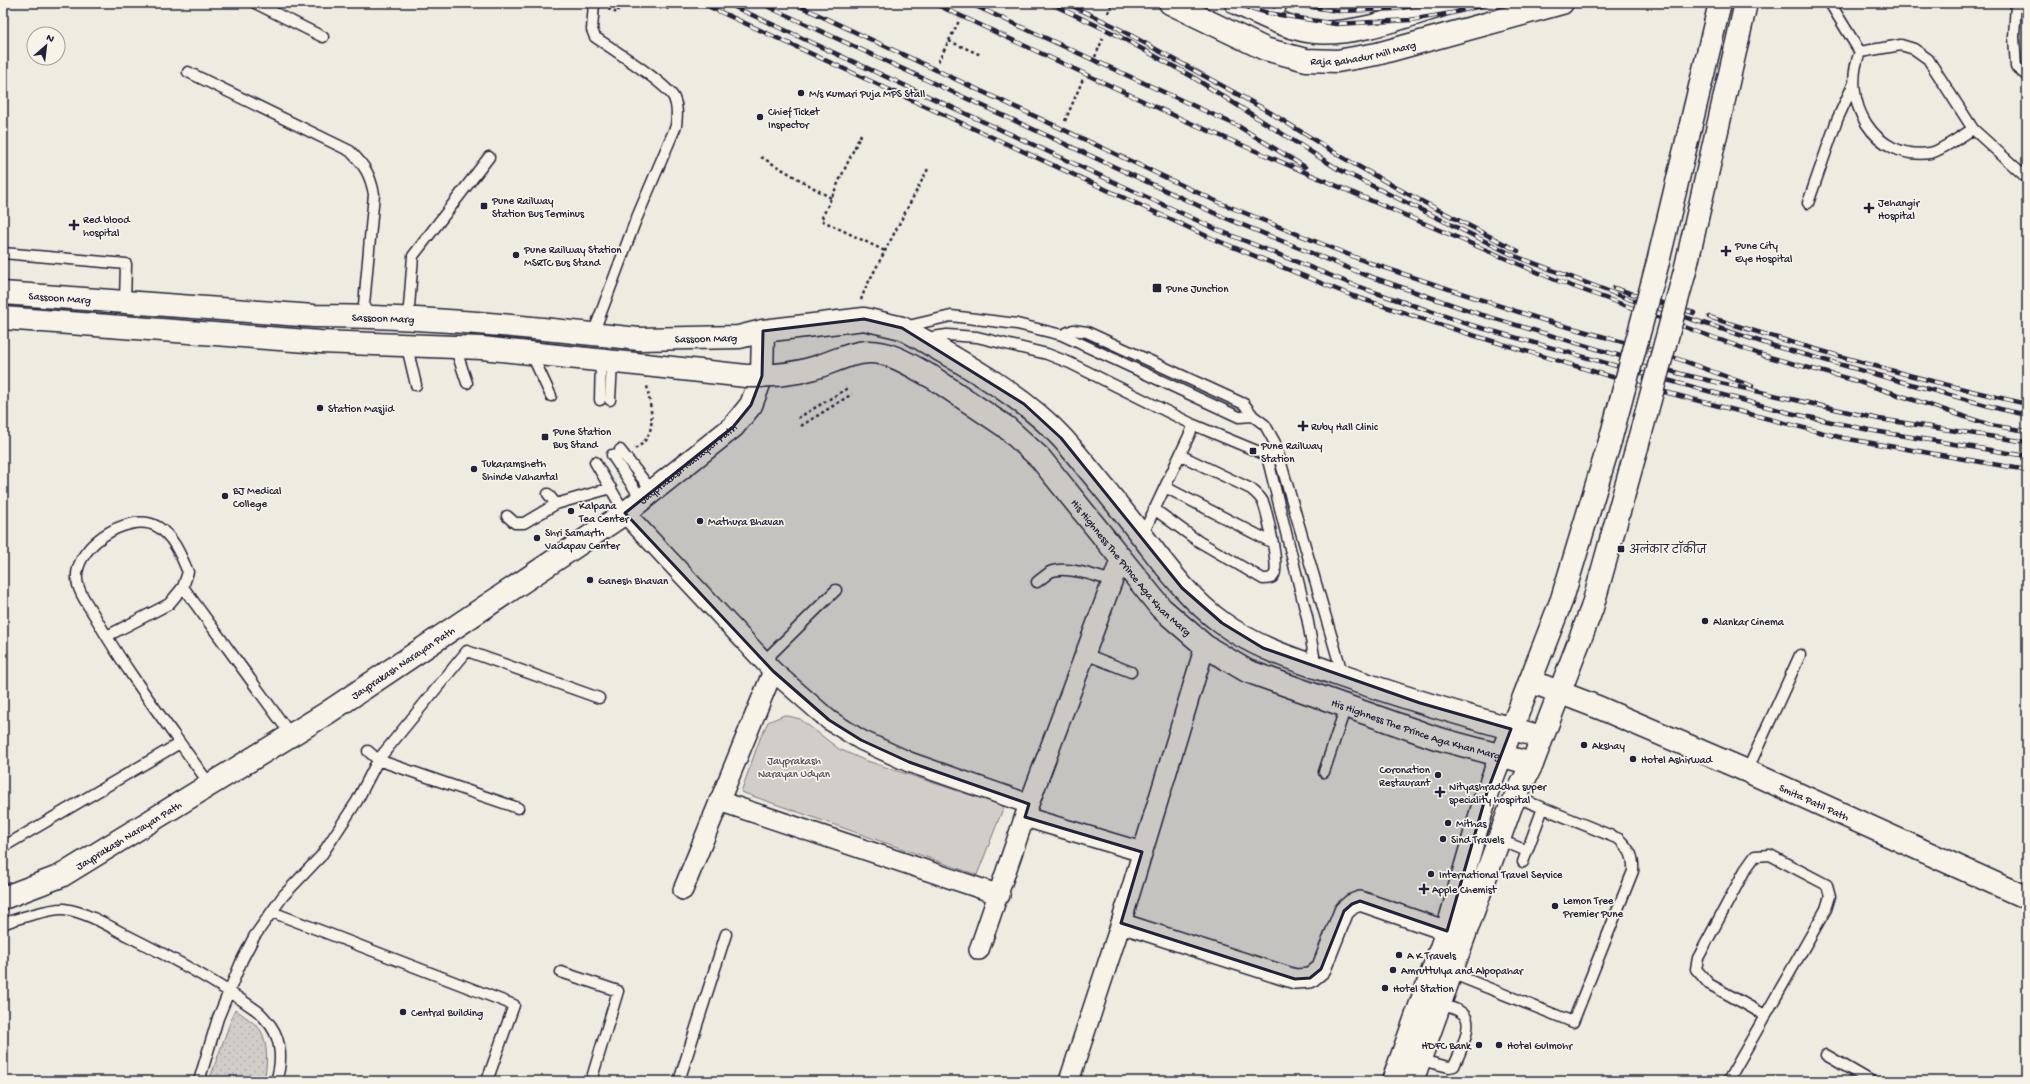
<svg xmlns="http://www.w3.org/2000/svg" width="2030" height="1084" font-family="'Gochi Hand','Playpen Sans Deva',sans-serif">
<defs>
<pattern id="grass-dots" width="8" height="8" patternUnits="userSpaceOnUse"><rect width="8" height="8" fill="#d1cdc9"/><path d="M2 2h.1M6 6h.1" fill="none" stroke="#b3b0ae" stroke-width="1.8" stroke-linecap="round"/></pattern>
</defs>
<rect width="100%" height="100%" fill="#eeebe1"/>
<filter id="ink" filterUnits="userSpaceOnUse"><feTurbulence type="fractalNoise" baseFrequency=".025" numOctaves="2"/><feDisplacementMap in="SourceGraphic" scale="8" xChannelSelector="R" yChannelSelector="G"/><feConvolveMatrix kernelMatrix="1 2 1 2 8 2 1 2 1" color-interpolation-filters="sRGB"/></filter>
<g filter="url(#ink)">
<path fill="url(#grass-dots)" stroke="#7a7882" d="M 235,1009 C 241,1014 258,1025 261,1031 C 268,1043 268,1069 263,1081 L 209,1081 Z"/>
<path fill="#d1cdc9" stroke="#7a7882" d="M 784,715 L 800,719 L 839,749 L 864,760 L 1004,806 L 977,875 L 741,792 L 761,736 L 768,722 Z"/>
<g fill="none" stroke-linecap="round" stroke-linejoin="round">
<g stroke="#22223b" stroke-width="13">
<path id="service" d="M 255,3 L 323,37
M 1830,3 L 1860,52
M 2016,3 L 2014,37 L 2016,67 L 2027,76
M 1276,20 L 1282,3
M 1860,52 L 1901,45 L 1914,49 L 1928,59 L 1973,129 L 2027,178
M 1860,52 C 1840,101 1874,161 1930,153 C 1939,152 1963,135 1973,129
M 188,72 L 350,151 C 365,166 370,174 374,194 L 363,316
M 1808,203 L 1837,120 L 1853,85
M 3,253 L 126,264 L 125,302
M 408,320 L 413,256 L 489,157
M 904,327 L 951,316 L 1017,324 L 1062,335 L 1239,417 L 1253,416
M 593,334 L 635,222 L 676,126 C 677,116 678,107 674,98 C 666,83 612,49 595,37 L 592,30 L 594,3
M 1062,335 L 1073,330 L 1087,332 L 1244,404 L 1253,416 L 1265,425 L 1275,443 L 1343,676
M 926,338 L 947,335 L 977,337 L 1047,354 L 1070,363 L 1194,425 L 1281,461
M 407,347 L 416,385
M 455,347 L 467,383
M 531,353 L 551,396
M 600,400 L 601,361
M 610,400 L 612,363
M 620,450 L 653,492
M 612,455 L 642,500
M 1267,456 L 1307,617 L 1316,667
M 595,462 L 625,513
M 1165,487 L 1273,543
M 548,494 L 556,504
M 1154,509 L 1198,541 L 1263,579 C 1267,579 1272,579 1274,575 C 1280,568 1267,512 1263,502 C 1260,496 1256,493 1251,489 L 1180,455
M 507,516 L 515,523 L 524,523 L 556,504 L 611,488
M 1142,536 L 1194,425
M 1037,582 C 1041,579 1046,575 1050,572 C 1065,565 1097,576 1112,581
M 183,587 L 291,735
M 107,636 L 169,604 L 183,587 L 188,572 C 181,556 174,537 158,527 C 128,509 68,550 78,585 C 81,597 91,609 97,620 C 129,676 173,732 210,785
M 1085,654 L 1131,672
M 763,662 L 836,590
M 368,751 L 378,760 L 518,808
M 1747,771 L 1800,655
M 1324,772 L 1346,706
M 1500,840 L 1527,851
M 3,847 L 180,743
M 1523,862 L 1543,808
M 272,912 L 514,1005 L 487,1081
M 3,924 C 15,919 52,908 64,909 C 86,912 107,925 126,935 C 170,957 216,981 256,1010 C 262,1014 267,1021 271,1026 C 282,1042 282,1063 276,1081
M 561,972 L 618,991 L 591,1081
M 1451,973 L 1573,1022 L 1633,871 C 1634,856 1630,850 1619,839 L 1516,797
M 1826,1055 L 1871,1081
M 1420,1060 L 1449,1067 L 1454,1066 C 1459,1056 1473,1025 1465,1016 C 1460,1009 1448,1007 1440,1004
M 199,1081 L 218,1018 L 242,960 L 254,937 L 283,896 L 321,856 L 357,801 L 378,760 L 467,651 L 599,698
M 679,1081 L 726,934
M 1728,1081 L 1826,909 L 1830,896 L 1827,885 L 1770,855 L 1755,856 L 1745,870 L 1698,958 L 1696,969 L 1709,984 L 1765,1015"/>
</g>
<g stroke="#22223b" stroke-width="22">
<path id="minor" d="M 625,513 L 773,671 L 829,720 L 861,740 L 909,762 L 1029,804
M 719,801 L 1000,895
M 1025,817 L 1142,852
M 683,890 L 773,671
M 1121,923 L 1295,979 L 1310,978 L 1321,969 L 1344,911 L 1352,904 L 1360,901 L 1447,931
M 979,950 L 1029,804 L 1121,558
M 1069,1081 L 1121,923 L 1205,646"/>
</g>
<g stroke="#22223b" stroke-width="25">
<g id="tertiary">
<path id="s1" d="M 1530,681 L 1600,708 L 1747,771 L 2027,898"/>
</g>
</g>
<g stroke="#22223b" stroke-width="25">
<g id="secondary">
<path d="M 1658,262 L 1720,3"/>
<path d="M 1685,271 L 1746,3"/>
<path id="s2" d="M 3,293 L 314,316 C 423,316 531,327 639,339"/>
<path d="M 3,318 L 320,342 L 482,348 L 645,365"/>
<path d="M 902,328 C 955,359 1021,393 1063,439 C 1090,470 1117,504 1142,536 C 1167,568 1189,599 1222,623 C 1256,648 1296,660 1336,674 C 1404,698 1472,718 1542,737"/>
<path id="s3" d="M 932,377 L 1006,427 L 1040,458 L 1161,608 L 1205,646 L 1247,671 L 1436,738 L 1532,764"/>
<path id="s4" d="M 3,898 L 61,876 L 327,713 L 625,513 L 733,427 L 751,405 L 762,376"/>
<path d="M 1393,1081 L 1447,931 L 1487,792 L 1562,599 L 1610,441"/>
<path d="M 1412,1081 L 1511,806 L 1532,764 L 1592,608 L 1637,447"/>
</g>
</g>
<g stroke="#22223b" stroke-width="25">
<g id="trunk">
<path id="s5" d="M 1170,3 L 1265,49 L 1306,60 L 1337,61 L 1377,54 L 1562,3"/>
<path d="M 1236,3 C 1258,13 1282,26 1307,31 C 1347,39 1410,15 1449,3"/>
</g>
</g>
<path stroke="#22223b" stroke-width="2.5" stroke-dasharray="3 3" stroke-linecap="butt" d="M 655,3 L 669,9 L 672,3
M 608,9 L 617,13 L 621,3
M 1108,13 L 1112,3
M 949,41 L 981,55
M 1095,57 L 1103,38
M 938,62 L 959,21
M 1065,121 L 1083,79
M 861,134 L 821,220 L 885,251
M 761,157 L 831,198
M 861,300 L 865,289 L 929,167
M 798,418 L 848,388
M 801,426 L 852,394
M 635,449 C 660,434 650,409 647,385"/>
<use href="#service" stroke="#f7f3e8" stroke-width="10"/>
<use href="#minor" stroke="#f7f3e8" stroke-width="19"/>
<use href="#tertiary" stroke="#f7f3e8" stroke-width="22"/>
<use href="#secondary" stroke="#f7f3e8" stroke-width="22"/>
<use href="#trunk" stroke="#f7f3e8" stroke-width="22"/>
<g stroke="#22223b" stroke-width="4.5">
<path id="rail" d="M 701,3 L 1211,238 L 1353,296 L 1469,334 L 1649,388 L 1843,438 L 2027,470
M 726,3 L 1218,230 L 1359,287 L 1471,325 L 1652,376 L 1790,413 L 1874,431 L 2027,456
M 760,3 L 1223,217 L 1363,274 L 1479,314 L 1681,374 L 1879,419 L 2027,442
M 793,3 L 1220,203 L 1367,262 L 1543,320 L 1659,352 L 1752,386
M 933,3 L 1186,121 L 1558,281 L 1762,355 L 1853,380 L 1990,425 L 2027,431
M 969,3 L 1238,126 L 1305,167
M 1049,3 L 1115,34 L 1191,76 L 1338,169 L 1515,256 L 1629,299 L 1774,346 L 2000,409 L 2027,415
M 1066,3 L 1112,25 L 1266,110 L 1340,156 L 1404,192 L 1518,251
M 1233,3 L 1268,13 L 1336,24 L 1410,20 L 1452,13 L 1492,3
M 1286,3 L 1338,11 L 1394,9 L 1434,3
M 1614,288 L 1694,313
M 1709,317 C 1814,350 1920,380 2027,404"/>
</g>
<use href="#rail" stroke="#f7f3e8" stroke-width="3" stroke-dasharray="9" stroke-linecap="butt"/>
<g stroke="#22223b" stroke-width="25" stroke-linecap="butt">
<g id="secondary-bridge">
<path id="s6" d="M 639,339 L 739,337 L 763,331 L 864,319 L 902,328"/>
<path d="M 645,365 L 746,376 C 767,376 790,375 810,369 C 830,364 849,352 870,352 C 892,352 913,367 932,377"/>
<path d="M 762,376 L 763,331"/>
<path d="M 1610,441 L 1658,262"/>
<path d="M 1637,447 L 1685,271"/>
</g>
</g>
<use href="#secondary-bridge" stroke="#f7f3e8" stroke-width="22"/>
</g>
</g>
<path fill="#22223b" fill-opacity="0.2" stroke="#22223b" stroke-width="3" stroke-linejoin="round" d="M 864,319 L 902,328 L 1024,404 L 1061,438 L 1182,588 L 1222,623 L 1263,648 L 1420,703 L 1511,729 L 1487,792 L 1447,931 L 1360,901 L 1352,904 L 1344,911 L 1321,969 L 1310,978 L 1295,979 L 1121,923 L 1142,852 L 1025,817 L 1029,804 L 909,762 L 861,740 L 829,720 L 773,671 L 625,513 L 733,427 L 751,405 L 762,376 L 763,331 Z"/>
<g fill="#22223b" stroke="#f7f3e8" stroke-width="1.5">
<circle cx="801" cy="93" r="4"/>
<circle cx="760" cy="117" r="4"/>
<rect x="480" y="202" width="8" height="8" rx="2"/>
<path d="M1867 202h4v4h4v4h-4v4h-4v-4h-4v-4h4z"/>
<path d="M72 219h4v4h4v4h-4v4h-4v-4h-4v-4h4z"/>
<path d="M1724 245h4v4h4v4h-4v4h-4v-4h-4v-4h4z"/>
<circle cx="516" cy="255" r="4"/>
<rect x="1152" y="283" width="10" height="10" rx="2"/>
<circle cx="320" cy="408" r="4"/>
<path d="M1301 420h4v4h4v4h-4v4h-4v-4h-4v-4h4z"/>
<rect x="541" y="433" width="8" height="8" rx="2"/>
<rect x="1249" y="447" width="8" height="8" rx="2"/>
<circle cx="474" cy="469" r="4"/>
<circle cx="225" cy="496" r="4"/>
<circle cx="571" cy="511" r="4"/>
<circle cx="700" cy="521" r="4"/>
<circle cx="537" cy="538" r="4"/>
<rect x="1617" y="545" width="8" height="8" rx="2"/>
<circle cx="590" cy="580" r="4"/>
<circle cx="1705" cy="621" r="4"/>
<circle cx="1584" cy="745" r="4"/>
<circle cx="1633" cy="759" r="4"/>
<circle cx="1438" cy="775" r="4"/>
<path d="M1438 786h4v4h4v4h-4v4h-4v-4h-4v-4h4z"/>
<circle cx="1448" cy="823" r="4"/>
<circle cx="1443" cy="839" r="4"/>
<circle cx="1431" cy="874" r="4"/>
<path d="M1422 883h4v4h4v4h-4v4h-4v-4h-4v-4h4z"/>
<circle cx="1555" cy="906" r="4"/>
<circle cx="1399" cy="955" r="4"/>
<circle cx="1393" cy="970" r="4"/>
<circle cx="1385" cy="988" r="4"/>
<circle cx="403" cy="1012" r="4"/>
<circle cx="1479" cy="1045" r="4"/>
<circle cx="1499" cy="1045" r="4"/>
</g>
<g text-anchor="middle" stroke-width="3.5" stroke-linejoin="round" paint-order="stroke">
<g font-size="11" fill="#22223b" stroke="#f7f3e8">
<text dy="4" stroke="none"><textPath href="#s5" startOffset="206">Raja Bahadur Mill Marg</textPath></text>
<text dy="4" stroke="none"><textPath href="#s2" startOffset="57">Sassoon Marg</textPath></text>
<text dy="4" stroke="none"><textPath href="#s2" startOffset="381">Sassoon Marg</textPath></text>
<text dy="4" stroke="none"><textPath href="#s6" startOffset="67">Sassoon Marg</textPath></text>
<text dy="4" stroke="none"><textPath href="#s4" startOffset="813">Jayprakash Narayan Path</textPath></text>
<text dy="4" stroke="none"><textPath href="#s3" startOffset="278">His Highness The Prince Aga Khan Marg</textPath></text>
<text dy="4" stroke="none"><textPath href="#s4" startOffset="465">Jayprakash Narayan Path</textPath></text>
<text dy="4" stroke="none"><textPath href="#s3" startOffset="614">His Highness The Prince Aga Khan Marg</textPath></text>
<text dy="4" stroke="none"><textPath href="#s1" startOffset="309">Smita Patil Path</textPath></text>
<text dy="4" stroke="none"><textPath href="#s4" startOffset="141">Jayprakash Narayan Path</textPath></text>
</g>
<g font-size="11" fill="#22223b" stroke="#f7f3e8" text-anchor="start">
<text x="809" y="97">M/s Kumari Puja MPS Stall</text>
<text x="768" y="115">Chief Ticket<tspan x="768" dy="13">Inspector</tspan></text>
<text x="492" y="204">Pune Railway<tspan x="492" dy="13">Station Bus Terminus</tspan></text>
<text x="1878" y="206">Jehangir<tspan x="1878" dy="13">Hospital</tspan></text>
<text x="83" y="223">Red blood<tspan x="83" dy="13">hospital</tspan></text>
<text x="1735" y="249">Pune City<tspan x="1735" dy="13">Eye Hospital</tspan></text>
<text x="524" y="253">Pune Railway Station<tspan x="524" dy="13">MSRTC Bus Stand</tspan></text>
<text x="1166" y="292">Pune Junction</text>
<text x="328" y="412">Station Masjid</text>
<text x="1311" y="430">Ruby Hall Clinic</text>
<text x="553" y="435">Pune Station<tspan x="553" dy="13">Bus Stand</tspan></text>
<text x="1261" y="449">Pune Railway<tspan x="1261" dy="13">Station</tspan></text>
<text x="482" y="467">Tukaramsheth<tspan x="482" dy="13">Shinde Vahantal</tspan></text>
<text x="233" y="494">BJ Medical<tspan x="233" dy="13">College</tspan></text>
<text x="579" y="509">Kalpana<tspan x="579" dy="13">Tea Center</tspan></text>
<text x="708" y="525">Mathura Bhavan</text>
<text x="545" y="536">Shri Samarth<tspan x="545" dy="13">Vadapav Center</tspan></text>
<text x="1629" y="553">अलंकार टॉकीज</text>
<text x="598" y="584">Ganesh Bhavan</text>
<text x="1713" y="625">Alankar Cinema</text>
<text x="1592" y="749">Akshay</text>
<text x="1641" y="763">Hotel Ashirwad</text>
<text x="1430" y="773" text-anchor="end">Coronation<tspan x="1430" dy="13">Restaurant</tspan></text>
<text x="1449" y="790">Nityashraddha super<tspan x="1449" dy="13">speciality hospital</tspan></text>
<text x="1456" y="827">Mithas</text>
<text x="1451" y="843">Sind Travels</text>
<text x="1439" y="878">International Travel Service</text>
<text x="1432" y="893">Apple Chemist</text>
<text x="1563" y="904">Lemon Tree<tspan x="1563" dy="13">Premier Pune</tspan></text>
<text x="1407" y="959">A K Travels</text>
<text x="1401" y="974">Amruttulya and Alpopahar</text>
<text x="1393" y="992">Hotel Station</text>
<text x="411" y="1016">Central Building</text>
<text x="1471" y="1049" text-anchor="end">HDFC Bank</text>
<text x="1507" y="1049">Hotel Gulmohr</text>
</g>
<g font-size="11" fill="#575566" stroke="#f7f3e8">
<text x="794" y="764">Jayprakash<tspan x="794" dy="13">Narayan Udyan</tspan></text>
</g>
</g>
<rect width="2030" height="1084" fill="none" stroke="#f7f3e8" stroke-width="16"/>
<rect x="8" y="8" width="2014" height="1068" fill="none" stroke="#22223b" stroke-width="1.5" filter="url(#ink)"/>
<g transform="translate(46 46) rotate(28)"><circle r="19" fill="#f7f3e8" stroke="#a29fa3"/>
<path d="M0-3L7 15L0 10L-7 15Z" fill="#22223b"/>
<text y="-6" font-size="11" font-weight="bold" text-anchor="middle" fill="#22223b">N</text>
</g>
</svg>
